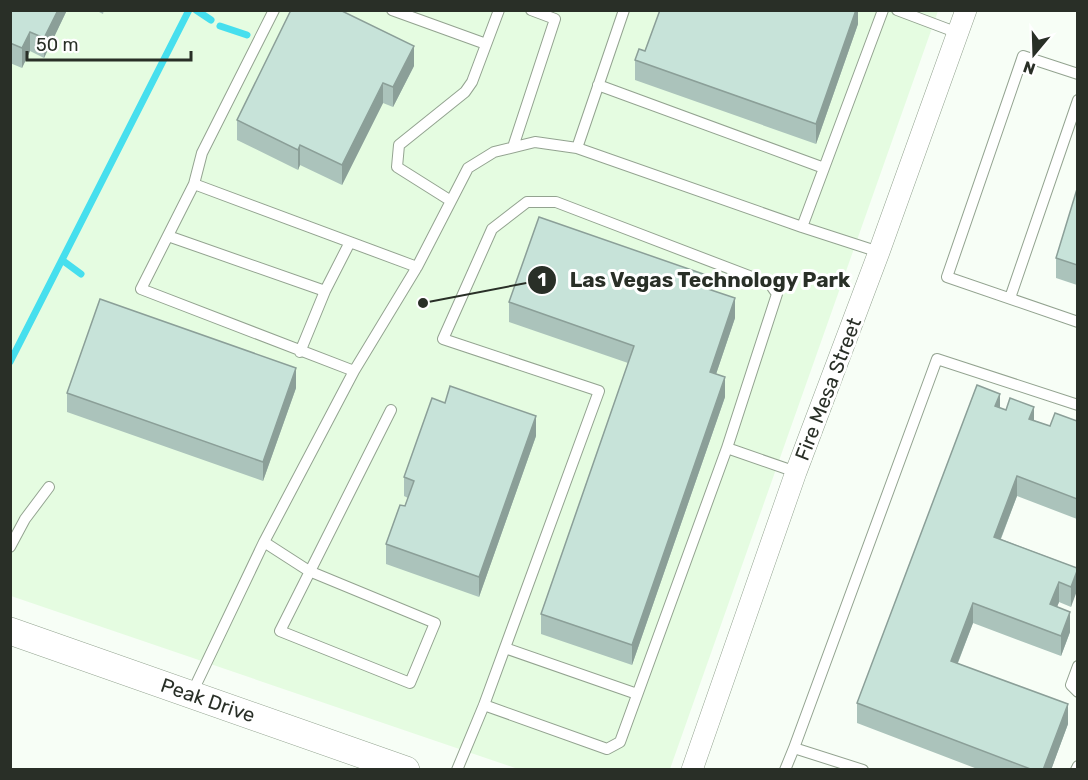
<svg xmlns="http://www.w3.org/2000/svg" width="1088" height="780" font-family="Rubik,sans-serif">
<rect width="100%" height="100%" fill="#f7fef6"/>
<path fill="#e5fce1" d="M 11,11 L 938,11 L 670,769 L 518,769 L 11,596 Z"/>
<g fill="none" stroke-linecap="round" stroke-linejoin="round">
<path stroke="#46dfee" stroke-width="7" d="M 196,10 L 211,20
M 220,26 L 247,35
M 62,260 L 81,274
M 10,362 L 189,10"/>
<g stroke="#93a390" stroke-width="12">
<path id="service" d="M 274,10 L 202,153 L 194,184 L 417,267
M 392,10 L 486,44
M 897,10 L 958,33
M 1078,74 L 1023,56 L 947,277 L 1078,322
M 598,85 L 824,168
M 513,147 L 555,19 L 531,10
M 577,148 L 624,10
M 194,184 L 141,289 L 354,371
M 451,201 L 397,167 L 399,145 L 465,92 L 472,82 L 499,10
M 802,227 L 883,10
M 168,236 L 325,291 L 300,352
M 325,291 L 350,242
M 1010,298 L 1078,100
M 264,542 L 309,571 L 435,623 L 410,683 L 280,631 L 391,410
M 10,547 L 25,519 L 49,487
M 505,648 L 637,694
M 1078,666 L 1071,685 L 1078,692
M 191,695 L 264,542 L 354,371 L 417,267 L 468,168 L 494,152 L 535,142 L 577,148 L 802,227 L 879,252
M 484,705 L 607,749 L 620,742 L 727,448
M 794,748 L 937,359 L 1078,405
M 457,770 L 484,705 L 599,391 L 443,339 L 492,229 L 527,202 L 556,202 L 770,284 L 777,294 L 727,448 L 796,472
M 785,770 L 794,748 L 863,770
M 1076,770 L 1078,766"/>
</g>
<g stroke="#93a390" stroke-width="22">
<path id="minor" d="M 692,770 L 796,472 L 879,252 L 966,10"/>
</g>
<g stroke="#93a390" stroke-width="28">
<path id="tertiary" d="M 10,631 L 406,770"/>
</g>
<use href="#service" stroke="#fff" stroke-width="10"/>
<use href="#minor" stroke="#fff" stroke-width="21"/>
<use href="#tertiary" stroke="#fff" stroke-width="27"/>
</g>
<path fill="#abc3bb" d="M 10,10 L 67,10 L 44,58 L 30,51 L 22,68 L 10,63 Z
M 95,10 L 104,10 L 103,14 Z
M 858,10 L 858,24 L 816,144 L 635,80 L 635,60 L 645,51 Z
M 414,66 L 393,107 L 383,103 L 342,185 L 300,165 L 298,170 L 237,140 L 237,120 Z
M 1077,189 L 1077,285 L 1056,278 L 1056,258 Z
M 709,289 L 735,318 L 716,374 L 725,397 L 632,665 L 541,634 L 541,614 L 628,363 L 509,322 L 509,302 Z
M 296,388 L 263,481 L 67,412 L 67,393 Z
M 1000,408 L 1050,426 L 1077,421 L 1077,519 L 1017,496 L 1001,539 L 1077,568 L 1071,607 L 1059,602 L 1057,607 L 1070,632 L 1061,656 L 973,623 L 958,663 L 1068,724 L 1051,770 L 980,770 L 857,723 L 857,703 Z
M 536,436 L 479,597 L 386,564 L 386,544 L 405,506 L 408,498 L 404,496 L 404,477 Z"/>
<path fill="#8b9f98" d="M 58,10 L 67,10 L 44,58 L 44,38 Z
M 856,10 L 858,10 L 858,24 L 816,144 L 816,124 Z
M 30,32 L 30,51 L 22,68 L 22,48 Z
M 414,46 L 414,66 L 393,107 L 393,87 Z
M 383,83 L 383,103 L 342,185 L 342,165 Z
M 300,145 L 300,165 L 298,170 L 298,150 Z
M 709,276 L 709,296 L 705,288 Z
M 735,298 L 735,318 L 710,392 L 710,372 Z
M 296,368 L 296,388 L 263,481 L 263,462 Z
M 725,377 L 725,397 L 632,665 L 632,645 Z
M 1000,394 L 1000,414 L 995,406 Z
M 1034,407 L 1034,427 L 1029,419 Z
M 536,416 L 536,436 L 479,597 L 479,577 Z
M 1017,476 L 1017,496 L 994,556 L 994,537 Z
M 1077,571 L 1077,591 L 1071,607 L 1071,587 Z
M 1059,582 L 1059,602 L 1050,624 L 1050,604 Z
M 973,603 L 973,623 L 951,680 L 951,661 Z
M 1070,612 L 1070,632 L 1061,656 L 1061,636 Z
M 1068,704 L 1068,724 L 1051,770 L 1043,770 Z"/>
<path fill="#c7e3d9" stroke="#8b9f98" stroke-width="1.5" d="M 10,10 L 58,10 L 44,38 L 30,32 L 22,48 L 10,43 Z
M 291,10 L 340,10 L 414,46 L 393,87 L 383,83 L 342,165 L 300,145 L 298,150 L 237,120 Z
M 660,10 L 856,10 L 816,124 L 635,60 L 639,49 L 645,51 Z
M 1077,189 L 1077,265 L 1056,258 Z
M 539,217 L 709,276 L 705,288 L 735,298 L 710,372 L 725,377 L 632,645 L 541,614 L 634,346 L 509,302 Z
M 100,299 L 296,368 L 263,462 L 67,393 Z
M 977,385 L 1000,394 L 995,406 L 1006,410 L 1010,398 L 1034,407 L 1029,419 L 1050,426 L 1055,413 L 1077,421 L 1077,499 L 1017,476 L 994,537 L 1077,568 L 1077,571 L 1071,587 L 1059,582 L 1050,604 L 1070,612 L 1061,636 L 973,603 L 951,661 L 1068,704 L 1043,770 L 1033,770 L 857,703 Z
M 450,386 L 536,416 L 479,577 L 386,544 L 400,505 L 405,506 L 414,481 L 404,477 L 432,398 L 445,403 Z"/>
<g text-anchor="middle" stroke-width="6" stroke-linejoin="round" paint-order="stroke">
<g font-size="20" fill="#292f27" stroke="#fff">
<text transform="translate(828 389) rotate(-69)" y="7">Fire Mesa Street</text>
<text transform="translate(208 700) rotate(19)" y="7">Peak Drive</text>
</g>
</g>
<path fill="none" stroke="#292f27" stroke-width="2" d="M423 303L542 280"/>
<g fill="#292f27" stroke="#fff" stroke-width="2">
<circle cx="423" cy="303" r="6"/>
<circle cx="542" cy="280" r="15"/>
</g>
<g font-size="18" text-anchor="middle" font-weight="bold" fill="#fff">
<text x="542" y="286">1</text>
</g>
<g font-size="21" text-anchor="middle" font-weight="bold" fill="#292f27" stroke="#fff" stroke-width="6" stroke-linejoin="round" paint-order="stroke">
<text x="710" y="287">Las Vegas Technology Park</text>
</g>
<rect width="1088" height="780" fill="none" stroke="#292f27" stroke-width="24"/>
<g transform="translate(1034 54) rotate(199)" stroke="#ffffff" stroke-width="4.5" paint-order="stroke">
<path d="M0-4.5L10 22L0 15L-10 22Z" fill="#292f27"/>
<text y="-9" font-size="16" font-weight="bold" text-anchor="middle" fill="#292f27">N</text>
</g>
<path d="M27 51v9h164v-9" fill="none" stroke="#292f27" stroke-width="3"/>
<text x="36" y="51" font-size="18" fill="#292f27" stroke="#ffffff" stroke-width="4.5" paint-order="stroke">50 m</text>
</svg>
